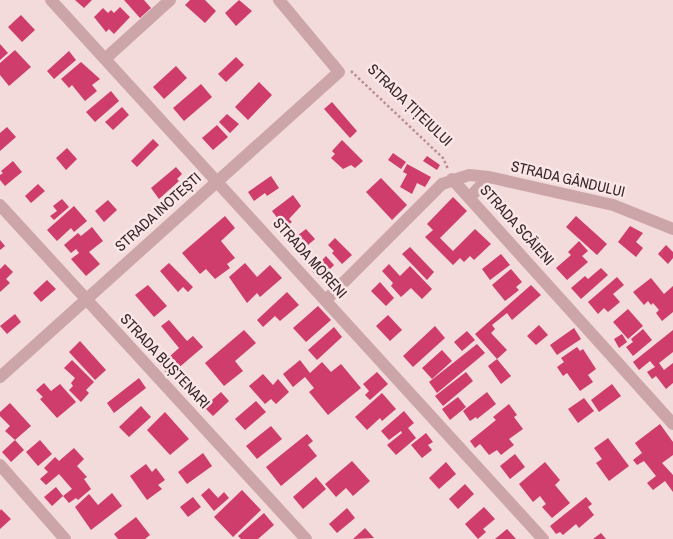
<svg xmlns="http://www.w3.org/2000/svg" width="673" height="539" font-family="'Archivo Narrow',sans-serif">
<rect width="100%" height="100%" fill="#f3dadb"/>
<path fill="#ce3d6c" d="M 75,0 L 92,0 L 84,8 Z
M 124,0 L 144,0 L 151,8 L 140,18 Z
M 190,0 L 205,0 L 216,11 L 205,23 L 185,5 Z
M 239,0 L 252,11 L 236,26 L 225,13 Z
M 120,7 L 130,17 L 114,34 L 109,29 L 106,32 L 94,17 L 103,8 L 108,13 L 111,10 L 114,13 Z
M 21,15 L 35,30 L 22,42 L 8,27 Z
M 0,44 L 8,53 L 0,60 Z
M 15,50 L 31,67 L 9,86 L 0,75 L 0,63 Z
M 69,51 L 76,60 L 54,79 L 47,71 Z
M 236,57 L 244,65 L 226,82 L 218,74 Z
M 81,62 L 100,79 L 92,85 L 97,91 L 85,101 L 72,85 L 69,88 L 61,79 Z
M 176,66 L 187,78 L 164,99 L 153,87 Z
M 259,82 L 272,95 L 248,120 L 235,107 Z
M 201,84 L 212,97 L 184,121 L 173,108 Z
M 111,91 L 119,101 L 95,122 L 86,112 Z
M 332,102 L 357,131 L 350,138 L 324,109 Z
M 122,107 L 129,115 L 113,130 L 105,122 Z
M 227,114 L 239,124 L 230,133 L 219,122 Z
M 217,125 L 228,137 L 213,150 L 202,138 Z
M 7,127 L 16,137 L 0,151 L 0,133 Z
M 153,139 L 159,145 L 137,167 L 131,161 Z
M 342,140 L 363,161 L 355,168 L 351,165 L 343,169 L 331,158 L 335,154 L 332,151 Z
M 67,148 L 77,159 L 66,170 L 56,158 Z
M 393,153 L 406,162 L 401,169 L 388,160 Z
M 427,156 L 440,165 L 437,170 L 423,161 Z
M 13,161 L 22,172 L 5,186 L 0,180 L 0,175 L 3,173 L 1,171 Z
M 407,164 L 431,177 L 425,187 L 417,183 L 412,194 L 400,187 L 407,174 L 403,172 Z
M 176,167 L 182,174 L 177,179 L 179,181 L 159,199 L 151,188 Z
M 271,176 L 279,188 L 267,196 L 265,193 L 254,201 L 248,192 Z
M 381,178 L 407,205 L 392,220 L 366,192 Z
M 38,184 L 45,191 L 31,203 L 25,196 Z
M 293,195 L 301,206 L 289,219 L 292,222 L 288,225 L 285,222 L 282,224 L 272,211 Z
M 453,197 L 467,211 L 440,238 L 453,251 L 475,229 L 491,244 L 474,260 L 470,256 L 464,262 L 460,258 L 453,265 L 425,237 L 433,230 L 427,224 Z
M 62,199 L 69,207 L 54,220 L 50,216 L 57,211 L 53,206 Z
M 108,200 L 117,210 L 104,222 L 95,211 Z
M 74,206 L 87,221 L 74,232 L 71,228 L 57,241 L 47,230 Z
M 225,216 L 235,228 L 221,241 L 235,258 L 227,264 L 230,268 L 215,279 L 206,269 L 200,274 L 182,253 Z
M 576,216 L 607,244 L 597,255 L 566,227 Z
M 630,226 L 643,233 L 636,242 L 643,248 L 636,257 L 618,242 Z
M 92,227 L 103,241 L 89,252 L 100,264 L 86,276 L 71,259 L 79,253 L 76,249 L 71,253 L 64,245 L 78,233 L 81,236 Z
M 306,229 L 315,239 L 302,250 L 293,239 Z
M 335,238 L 352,255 L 342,264 L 332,253 L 334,251 L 328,245 Z
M 0,240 L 5,246 L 0,250 Z
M 579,241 L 588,251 L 582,256 L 588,262 L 567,280 L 556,268 L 571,255 L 568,252 Z
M 666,245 L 673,252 L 673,258 L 668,264 L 658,254 Z
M 410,247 L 434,272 L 427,280 L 402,254 Z
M 501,254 L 510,265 L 490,280 L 482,269 Z
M 326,256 L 334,265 L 320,279 L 312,271 Z
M 169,263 L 193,287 L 188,292 L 183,287 L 178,292 L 160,271 Z
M 245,263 L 257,277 L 270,265 L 282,278 L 260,297 L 257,293 L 247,303 L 229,277 Z
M 5,264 L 13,272 L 6,279 L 10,283 L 0,292 L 0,269 Z
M 389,264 L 400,276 L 410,266 L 432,289 L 422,299 L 411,288 L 401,297 L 391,286 L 393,283 L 382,271 Z
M 601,268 L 608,275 L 581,299 L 571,288 L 585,276 L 588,279 Z
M 511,269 L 522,282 L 516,287 L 519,290 L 505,301 L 492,285 Z
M 617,277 L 624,285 L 613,294 L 620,302 L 608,312 L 604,308 L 598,314 L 588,302 Z
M 651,278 L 664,294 L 673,286 L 673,312 L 662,321 L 656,313 L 659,310 L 653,303 L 651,305 L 648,301 L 644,305 L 633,292 Z
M 47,280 L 56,289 L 41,302 L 33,293 Z
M 380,282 L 394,298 L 386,306 L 371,291 Z
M 148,285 L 167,306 L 154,317 L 135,295 Z
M 531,285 L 541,295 L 512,320 L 507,313 L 492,325 L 495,329 L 491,333 L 507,350 L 497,359 L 475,334 Z
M 287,292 L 299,305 L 280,321 L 275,316 L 263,327 L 257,320 Z
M 318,306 L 331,320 L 306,342 L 293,328 Z
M 628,309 L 643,326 L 628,339 L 613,322 Z
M 15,314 L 21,322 L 7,334 L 0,326 Z
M 388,315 L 402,330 L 390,341 L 376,326 Z
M 169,320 L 187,341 L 193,336 L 203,347 L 169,376 L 160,365 L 179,348 L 161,326 Z
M 539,325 L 548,335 L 536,345 L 527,336 Z
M 435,326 L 445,338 L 413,367 L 403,356 Z
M 334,327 L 342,337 L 317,360 L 308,350 Z
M 574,328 L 581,339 L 557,355 L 550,345 Z
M 643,329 L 652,340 L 633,356 L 626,347 L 633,342 L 631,339 Z
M 244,330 L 256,343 L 235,361 L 243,371 L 224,386 L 205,363 Z
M 673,330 L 673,352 L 659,363 L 664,370 L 673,363 L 673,383 L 666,389 L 656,376 L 652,379 L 647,372 L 655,367 L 650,361 L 639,370 L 633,362 Z
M 467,331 L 475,340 L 462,351 L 454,342 Z
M 622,334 L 627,342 L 619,348 L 614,339 Z
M 80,341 L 106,370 L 95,380 L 69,352 Z
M 477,344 L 485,353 L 437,393 L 429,382 Z
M 577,347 L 580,351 L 583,349 L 596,369 L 588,375 L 593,382 L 580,391 L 567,373 L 563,376 L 557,367 L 564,362 L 561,358 Z
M 442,350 L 452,361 L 432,379 L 422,368 Z
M 497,359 L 511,376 L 501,384 L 488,366 Z
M 72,360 L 94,382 L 86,390 L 89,393 L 81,402 L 69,390 L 73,386 L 71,383 L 75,378 L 64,368 Z
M 300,360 L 310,373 L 322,362 L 331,372 L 341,364 L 361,388 L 328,415 L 309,392 L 314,388 L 305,377 L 293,387 L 283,374 Z
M 377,372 L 388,384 L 370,400 L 365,395 L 369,391 L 363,384 Z
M 466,372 L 473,381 L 443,406 L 435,396 Z
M 263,374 L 273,385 L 278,379 L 289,392 L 276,404 L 271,399 L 265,404 L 249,386 Z
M 139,378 L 146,388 L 114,413 L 107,403 Z
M 44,383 L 51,391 L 60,384 L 76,402 L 57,418 L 40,399 L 43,397 L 36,390 Z
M 612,384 L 621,396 L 599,412 L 591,400 Z
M 221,392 L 229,401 L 213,416 L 204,407 Z
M 487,392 L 496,404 L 477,419 L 476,417 L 470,421 L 463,411 Z
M 382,393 L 396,409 L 382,421 L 380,418 L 367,430 L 355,417 Z
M 458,397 L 466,407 L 450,420 L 442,409 Z
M 584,398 L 594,411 L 578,423 L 568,409 Z
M 256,401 L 266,412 L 245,430 L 235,419 Z
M 10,403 L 31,426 L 15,440 L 5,431 L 10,426 L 0,416 L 0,412 Z
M 509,404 L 517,415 L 514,417 L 523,429 L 509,439 L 514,445 L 501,455 L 497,450 L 489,455 L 480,444 L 475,448 L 470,441 L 496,420 L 493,417 Z
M 141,406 L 151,417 L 129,437 L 119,427 Z
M 404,411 L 414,423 L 408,428 L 416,438 L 396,455 L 387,445 L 402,433 L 401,431 L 389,440 L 381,431 Z
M 165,412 L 189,439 L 170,455 L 147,430 Z
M 660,424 L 673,442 L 673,455 L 662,463 L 673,475 L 673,492 L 665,481 L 653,490 L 647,483 L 656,476 L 644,461 L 637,465 L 633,460 L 642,453 L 635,443 Z
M 271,426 L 282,439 L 257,459 L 246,446 Z
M 426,433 L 433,442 L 428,445 L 432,450 L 422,458 L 411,445 Z
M 307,434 L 313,441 L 308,445 L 317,456 L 281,486 L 266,467 Z
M 608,438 L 629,466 L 609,481 L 596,463 L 602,459 L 594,448 Z
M 15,440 L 24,450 L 11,462 L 2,452 Z
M 40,440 L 52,454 L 38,466 L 26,452 Z
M 74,448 L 84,459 L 77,466 L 87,477 L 84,479 L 91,489 L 78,500 L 76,498 L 69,503 L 63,496 L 72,489 L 59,474 L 46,485 L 40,479 L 48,472 L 44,468 L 55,457 L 59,461 Z
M 203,453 L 212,466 L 187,484 L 178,472 Z
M 515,454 L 525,467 L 510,479 L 500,466 Z
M 352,461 L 370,481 L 353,496 L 346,488 L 336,497 L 325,484 Z
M 446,462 L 456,474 L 439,489 L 429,478 Z
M 545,462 L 560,480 L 555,485 L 570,503 L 552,518 L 542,507 L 546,504 L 540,496 L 533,502 L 519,484 Z
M 146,464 L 152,472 L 156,468 L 165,480 L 158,485 L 162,489 L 147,500 L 130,476 Z
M 316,477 L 326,489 L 303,509 L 293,497 Z
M 465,484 L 474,494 L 458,509 L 449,499 Z
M 56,487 L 63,496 L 52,506 L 44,497 Z
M 209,488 L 218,498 L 224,492 L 229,498 L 214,511 L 201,495 Z
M 242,490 L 261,510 L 233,537 L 214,517 Z
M 112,493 L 122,506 L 91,530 L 75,507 L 89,494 L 98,505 Z
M 193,497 L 201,507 L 188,517 L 180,507 Z
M 586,497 L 592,504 L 588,507 L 594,515 L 579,528 L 576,524 L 563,535 L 560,532 L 556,534 L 550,526 Z
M 484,507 L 495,519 L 483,529 L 486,532 L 478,539 L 465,524 Z
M 347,508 L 355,518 L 337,533 L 329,524 Z
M 1,509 L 11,519 L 0,529 L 0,511 Z
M 264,513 L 274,525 L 258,539 L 241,539 L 238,536 Z
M 136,517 L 150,535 L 145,539 L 118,539 L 114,534 Z
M 365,528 L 374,538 L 353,539 Z
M 507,529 L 516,539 L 495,539 Z
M 601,533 L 606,539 L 593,539 Z"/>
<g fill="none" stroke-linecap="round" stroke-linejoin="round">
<path stroke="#b88f94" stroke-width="2.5" stroke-dasharray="2.5 2.5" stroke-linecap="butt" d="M 351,71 L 443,158 L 448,169"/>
<path stroke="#cca5a9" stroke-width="12" d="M 51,0 L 543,539
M 106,58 L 170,0
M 452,179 L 673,424
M 470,197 L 489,177
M 0,205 L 306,539
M 326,300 L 442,184 L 469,175 L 489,177 L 613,205 L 673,229
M 0,377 L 339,72 L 279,0
M 0,465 L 65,539"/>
</g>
<g text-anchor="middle" stroke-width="5" stroke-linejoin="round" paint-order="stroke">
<g font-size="15" fill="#37272b" stroke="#fae6e7">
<text transform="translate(410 105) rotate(44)" y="5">STRADA ȚIȚEIULUI</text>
<text transform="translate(568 179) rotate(13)" y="5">STRADA GÂNDULUI</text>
<text transform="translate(158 212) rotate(-42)" y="5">STRADA INOTEȘTI</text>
<text transform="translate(517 225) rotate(48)" y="5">STRADA SCĂIENI</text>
<text transform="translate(310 258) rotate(48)" y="5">STRADA MORENI</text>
<text transform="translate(165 361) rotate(47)" y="5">STRADA BUȘTENARI</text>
</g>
</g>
</svg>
